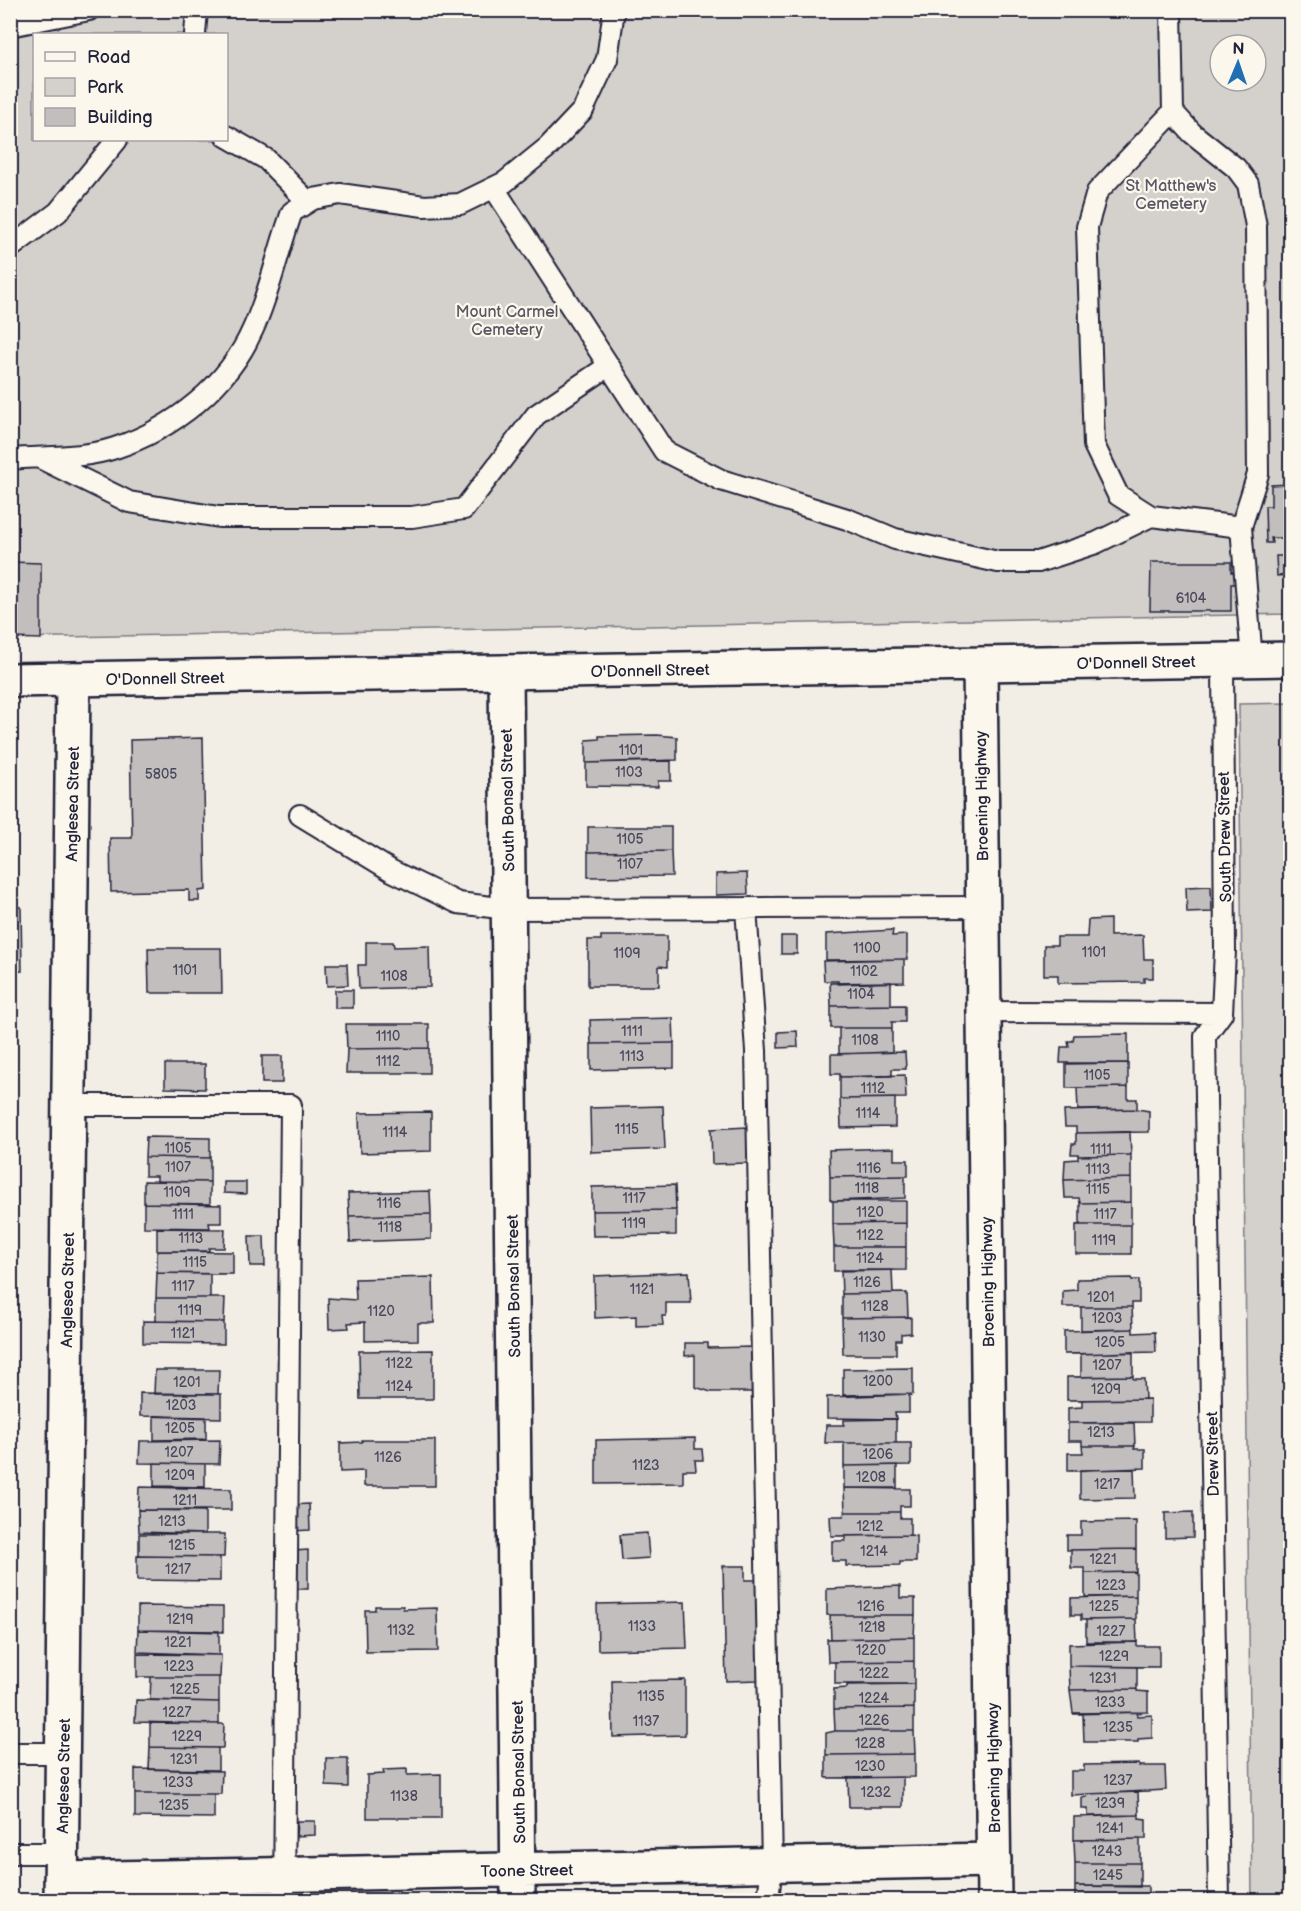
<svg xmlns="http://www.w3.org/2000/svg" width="1301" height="1911" font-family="'Balsamiq Sans',sans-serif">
<rect width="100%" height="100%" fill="#f2eee5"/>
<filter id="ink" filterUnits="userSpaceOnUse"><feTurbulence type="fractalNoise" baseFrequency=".0167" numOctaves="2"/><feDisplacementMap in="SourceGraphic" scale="12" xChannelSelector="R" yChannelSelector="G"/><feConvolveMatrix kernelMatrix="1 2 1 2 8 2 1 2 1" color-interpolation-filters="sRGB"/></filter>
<g filter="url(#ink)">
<path fill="#d4d1cc" stroke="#7b7a84" stroke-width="1.5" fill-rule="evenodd" d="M 10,11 L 1290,11 L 1290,614 L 11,638 ZM 34,34 L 226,34 L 226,140 L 34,140 ZM 1220,45 L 1256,45 L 1256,81 L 1220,81 Z
M 1290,703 L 1290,1900 L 1252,1900 L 1239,704 Z"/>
<path fill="#c2bebe" stroke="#22223b" stroke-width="1.5" d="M 1290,484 L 1290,538 L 1271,538 L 1272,543 L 1266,543 L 1265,506 L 1271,506 L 1271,485 Z
M 1276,556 L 1290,556 L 1290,575 L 1277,576 Z
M 10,562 L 41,563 L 41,639 L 10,638 Z
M 1151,562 L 1231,562 L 1231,572 L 1240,572 L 1240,584 L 1231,584 L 1231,611 L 1150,611 Z
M 657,735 L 677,737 L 677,760 L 586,763 L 586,740 L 599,739 L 599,736 Z
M 203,738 L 206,890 L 199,891 L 199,901 L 189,901 L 189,890 L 111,892 L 110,838 L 132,838 L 130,740 Z
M 671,761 L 671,781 L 658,781 L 658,787 L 586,786 L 586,763 Z
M 588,827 L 671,827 L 671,851 L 588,852 Z
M 671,851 L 672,876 L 588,877 L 588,852 Z
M 747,873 L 748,894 L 716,895 L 716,874 Z
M 1211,886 L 1212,912 L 1187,913 L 1186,887 Z
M 10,907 L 21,907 L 22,971 L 10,972 Z
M 1110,919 L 1110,936 L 1143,935 L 1144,959 L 1153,959 L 1153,978 L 1144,978 L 1144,982 L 1058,983 L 1058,975 L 1044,975 L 1044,945 L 1057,945 L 1057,937 L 1087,937 L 1088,920 Z
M 893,930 L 892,936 L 907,935 L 907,959 L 826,960 L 826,934 Z
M 601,936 L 667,936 L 667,967 L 659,966 L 659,986 L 588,986 L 588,940 L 601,940 Z
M 781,936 L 797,936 L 797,954 L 781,954 Z
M 366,942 L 393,942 L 394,947 L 429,946 L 430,987 L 359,989 L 358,965 L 366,965 Z
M 148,948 L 221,948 L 222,993 L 149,993 Z
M 904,959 L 904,982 L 838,984 L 838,981 L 824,981 L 823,961 Z
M 326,964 L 347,964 L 348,985 L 327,986 Z
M 891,982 L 891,1005 L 831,1006 L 830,983 Z
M 335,990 L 353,990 L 353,1008 L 335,1008 Z
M 905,1005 L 905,1022 L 892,1022 L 892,1028 L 831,1028 L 831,1006 Z
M 673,1018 L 674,1043 L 591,1044 L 590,1020 Z
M 346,1024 L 429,1024 L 429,1048 L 347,1049 Z
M 839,1028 L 892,1028 L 892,1052 L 839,1054 Z
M 797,1031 L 798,1047 L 778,1048 L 778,1032 Z
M 1128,1034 L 1128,1063 L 1060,1063 L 1061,1047 L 1069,1047 L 1068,1041 L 1073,1041 L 1074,1035 Z
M 674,1043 L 674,1068 L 591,1070 L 591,1044 Z
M 429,1048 L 429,1073 L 346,1073 L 347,1049 Z
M 905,1052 L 906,1069 L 892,1069 L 892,1076 L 840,1077 L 840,1074 L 831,1074 L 831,1054 Z
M 262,1056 L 282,1056 L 282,1083 L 262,1083 Z
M 1128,1063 L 1128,1087 L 1066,1088 L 1066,1064 Z
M 165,1064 L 205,1064 L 205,1089 L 165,1088 Z
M 905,1075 L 906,1098 L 840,1099 L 840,1077 Z
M 1128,1087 L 1128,1099 L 1137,1099 L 1137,1109 L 1078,1110 L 1077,1088 Z
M 895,1098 L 895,1127 L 841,1128 L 840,1099 Z
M 663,1106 L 665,1149 L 591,1152 L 590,1108 Z
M 1137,1109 L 1149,1111 L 1149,1132 L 1076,1133 L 1076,1127 L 1065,1127 L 1064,1111 Z
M 431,1112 L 431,1151 L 360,1153 L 359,1113 Z
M 747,1127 L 748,1163 L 712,1164 L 711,1129 Z
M 1130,1132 L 1131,1155 L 1078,1156 L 1078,1154 L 1071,1154 L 1072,1144 L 1076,1144 L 1076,1133 Z
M 146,1137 L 210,1138 L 210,1158 L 145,1157 Z
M 894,1148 L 894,1160 L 908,1160 L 908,1176 L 830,1177 L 829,1150 Z
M 1131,1155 L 1131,1178 L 1064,1180 L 1065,1160 L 1078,1159 L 1078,1156 Z
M 145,1157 L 210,1158 L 210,1182 L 157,1181 L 157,1176 L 145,1176 Z
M 905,1176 L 905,1198 L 833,1201 L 830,1199 L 830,1177 Z
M 1131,1178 L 1131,1202 L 1080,1203 L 1079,1198 L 1065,1198 L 1064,1180 Z
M 144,1181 L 210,1182 L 210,1204 L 144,1203 Z
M 224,1182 L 246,1182 L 246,1194 L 224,1193 Z
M 675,1185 L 676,1210 L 592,1211 L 592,1187 Z
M 430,1191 L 431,1214 L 349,1216 L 348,1193 Z
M 833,1201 L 906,1201 L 906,1223 L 833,1224 Z
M 1131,1202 L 1131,1225 L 1076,1225 L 1080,1224 L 1080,1203 Z
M 144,1203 L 221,1205 L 221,1223 L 209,1223 L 210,1228 L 144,1227 Z
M 676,1210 L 676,1235 L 593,1236 L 592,1211 Z
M 431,1214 L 431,1239 L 350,1242 L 349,1216 Z
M 906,1223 L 906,1247 L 834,1247 L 833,1224 Z
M 1076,1225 L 1131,1225 L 1131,1254 L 1076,1254 Z
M 157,1228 L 225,1229 L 224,1248 L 209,1248 L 209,1251 L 157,1251 Z
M 249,1236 L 264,1236 L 265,1266 L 250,1266 Z
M 834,1247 L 906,1247 L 906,1270 L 834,1271 Z
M 157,1251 L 233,1252 L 233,1274 L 157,1273 Z
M 841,1270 L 892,1270 L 893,1293 L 842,1294 Z
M 689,1272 L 691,1303 L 666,1303 L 666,1316 L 662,1316 L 663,1325 L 636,1326 L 636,1316 L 595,1318 L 594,1276 Z
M 157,1273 L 210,1274 L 210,1298 L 156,1298 Z
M 433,1277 L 434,1323 L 418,1323 L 418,1340 L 365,1341 L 365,1322 L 348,1323 L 349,1328 L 329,1329 L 328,1298 L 356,1300 L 355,1279 Z
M 1131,1278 L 1132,1280 L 1139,1280 L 1139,1303 L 1132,1303 L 1132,1307 L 1063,1307 L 1063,1291 L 1077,1290 L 1077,1279 Z
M 907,1293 L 908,1317 L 842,1318 L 842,1294 Z
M 156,1298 L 225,1298 L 224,1322 L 156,1321 Z
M 1081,1307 L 1132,1307 L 1133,1329 L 1081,1330 Z
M 911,1317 L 911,1333 L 901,1334 L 901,1340 L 896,1340 L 896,1354 L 843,1354 L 842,1318 Z
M 143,1321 L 224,1322 L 224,1344 L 143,1343 Z
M 1133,1329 L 1133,1333 L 1155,1332 L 1156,1352 L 1064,1354 L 1064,1331 Z
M 685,1343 L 708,1343 L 708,1348 L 752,1347 L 752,1392 L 711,1392 L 695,1387 L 695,1355 L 685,1356 Z
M 433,1350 L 433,1399 L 360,1399 L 359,1351 Z
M 1133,1352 L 1133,1376 L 1081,1377 L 1081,1354 Z
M 913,1368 L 913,1394 L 843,1395 L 843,1369 Z
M 155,1370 L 219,1370 L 218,1394 L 154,1394 Z
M 1133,1376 L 1133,1379 L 1144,1379 L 1145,1399 L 1067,1400 L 1067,1377 Z
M 140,1393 L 221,1394 L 221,1418 L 140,1416 Z
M 913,1394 L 909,1396 L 909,1413 L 895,1413 L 896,1419 L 827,1418 L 827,1397 Z
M 1150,1399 L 1150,1422 L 1068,1423 L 1068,1408 L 1082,1407 L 1082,1400 Z
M 154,1416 L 206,1417 L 206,1439 L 154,1440 Z
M 896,1419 L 896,1443 L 825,1443 L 826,1425 L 844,1425 L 844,1420 Z
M 1068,1423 L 1134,1423 L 1135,1446 L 1082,1446 L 1082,1441 L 1068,1441 Z
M 695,1438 L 695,1449 L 702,1449 L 703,1460 L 695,1460 L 696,1470 L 683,1470 L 683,1483 L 596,1484 L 596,1440 Z
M 220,1440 L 219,1464 L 139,1463 L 140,1441 Z
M 362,1440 L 435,1440 L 435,1486 L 364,1486 L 364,1471 L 340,1472 L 340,1443 L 362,1442 Z
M 844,1443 L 911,1443 L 911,1465 L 844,1466 Z
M 1082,1446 L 1135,1446 L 1134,1449 L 1145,1449 L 1145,1468 L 1068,1471 L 1068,1453 L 1083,1453 Z
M 154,1463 L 205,1464 L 205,1487 L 154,1486 Z
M 897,1465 L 897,1488 L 844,1488 L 844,1466 Z
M 1134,1469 L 1135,1498 L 1080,1499 L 1080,1470 Z
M 139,1487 L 231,1489 L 231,1510 L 138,1510 Z
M 844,1488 L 910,1489 L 910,1506 L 900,1506 L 900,1512 L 845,1512 Z
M 309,1504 L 310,1530 L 292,1531 L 290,1505 Z
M 138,1510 L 205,1511 L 205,1534 L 139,1532 Z
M 845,1512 L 900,1512 L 900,1518 L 910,1518 L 910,1535 L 831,1536 L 830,1516 L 844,1516 Z
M 1193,1512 L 1193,1537 L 1165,1538 L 1165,1513 Z
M 1136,1521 L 1136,1549 L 1067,1550 L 1067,1535 L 1081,1535 L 1081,1522 Z
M 647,1533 L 649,1558 L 622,1560 L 620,1535 Z
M 139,1534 L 225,1534 L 224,1557 L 139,1556 Z
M 910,1535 L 916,1536 L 916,1562 L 900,1562 L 900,1565 L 846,1566 L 846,1561 L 832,1561 L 832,1541 L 845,1541 L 845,1536 Z
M 1136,1549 L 1136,1572 L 1085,1573 L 1085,1568 L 1071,1568 L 1071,1550 Z
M 308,1550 L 308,1589 L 293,1589 L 294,1551 Z
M 137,1556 L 220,1557 L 220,1581 L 137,1580 Z
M 723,1566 L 745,1566 L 745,1580 L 759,1580 L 761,1667 L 758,1667 L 759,1680 L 726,1681 Z
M 1136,1572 L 1136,1596 L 1085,1597 L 1085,1573 Z
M 900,1586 L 900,1598 L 915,1598 L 915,1615 L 827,1615 L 827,1589 Z
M 1136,1596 L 1136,1619 L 1081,1620 L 1081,1615 L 1071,1615 L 1071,1598 Z
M 685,1602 L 687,1648 L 598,1650 L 597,1604 Z
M 138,1606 L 223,1607 L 223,1632 L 138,1630 Z
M 375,1606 L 403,1606 L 403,1609 L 437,1608 L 438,1651 L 366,1652 L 365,1610 L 375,1610 Z
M 830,1615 L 915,1615 L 914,1637 L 831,1639 Z
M 1136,1619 L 1137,1642 L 1086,1642 L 1086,1620 Z
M 138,1630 L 219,1631 L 219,1655 L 137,1652 Z
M 914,1637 L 914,1661 L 828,1662 L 827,1639 Z
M 1137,1642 L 1137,1646 L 1159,1646 L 1159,1667 L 1069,1666 L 1069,1644 Z
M 137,1654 L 221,1655 L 220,1677 L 137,1677 Z
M 914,1661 L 914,1684 L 835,1684 L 835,1662 Z
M 1069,1666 L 1137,1667 L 1137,1689 L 1070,1690 Z
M 151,1677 L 219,1677 L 219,1702 L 150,1700 Z
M 685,1680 L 685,1735 L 613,1737 L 612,1681 Z
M 914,1684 L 914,1708 L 834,1709 L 834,1689 L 847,1688 L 847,1685 Z
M 1137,1689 L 1137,1691 L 1148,1692 L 1148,1712 L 1073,1713 L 1070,1690 Z
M 136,1700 L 219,1702 L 219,1724 L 135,1722 Z
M 914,1708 L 914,1731 L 835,1731 L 834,1709 Z
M 1148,1712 L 1137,1713 L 1138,1716 L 1152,1715 L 1152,1738 L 1138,1739 L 1138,1742 L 1084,1742 L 1083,1714 L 1073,1714 Z
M 150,1723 L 224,1724 L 223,1748 L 150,1747 Z
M 835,1731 L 914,1731 L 915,1754 L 826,1755 L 826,1733 Z
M 150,1747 L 218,1748 L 218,1770 L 149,1769 Z
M 915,1754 L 915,1777 L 826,1778 L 826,1755 Z
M 326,1758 L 348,1758 L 348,1787 L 326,1786 Z
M 1139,1764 L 1139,1766 L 1165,1766 L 1166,1790 L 1071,1795 L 1071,1771 L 1084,1771 L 1084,1765 Z
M 135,1769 L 222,1771 L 221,1794 L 135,1794 Z
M 407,1769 L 407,1775 L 441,1774 L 441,1818 L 367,1818 L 367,1775 L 384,1774 L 383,1770 Z
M 903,1777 L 903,1807 L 849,1807 L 848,1778 Z
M 1138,1792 L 1139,1815 L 1088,1816 L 1088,1809 L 1082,1809 L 1082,1798 L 1087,1797 L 1087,1794 Z
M 135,1794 L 214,1794 L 214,1818 L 135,1817 Z
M 1139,1815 L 1139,1818 L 1146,1819 L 1146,1839 L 1074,1840 L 1074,1817 Z
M 297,1821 L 315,1821 L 315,1835 L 296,1836 Z
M 1140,1839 L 1140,1863 L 1075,1863 L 1074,1840 Z
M 1075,1863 L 1140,1863 L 1140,1887 L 1075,1886 Z
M 1075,1886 L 1148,1886 L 1148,1900 L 1075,1900 Z"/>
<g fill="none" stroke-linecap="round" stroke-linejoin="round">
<g stroke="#22223b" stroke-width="24">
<path id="lane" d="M 1171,10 L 1173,112 L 1192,133 L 1236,168 L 1248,184 L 1256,226 L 1258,474 L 1241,527 L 1252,660
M 10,26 L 89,10
M 195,34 L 197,10
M 1173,112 L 1097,192 L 1087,227 L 1094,445 L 1118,495 L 1151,516 L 1241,527
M 226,136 L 266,159 L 308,202
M 494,188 L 664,451 L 721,480 L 847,519 L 895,539 L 998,562 L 1038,562 L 1096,543 L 1151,516
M 10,248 L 58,212 L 117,140
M 40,458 L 129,502 L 219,517 L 412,517 L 464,509 L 536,415 L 607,367
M 10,459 C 44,456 82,459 115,448 C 173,429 228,386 253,329 C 270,292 278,250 292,212 L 313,199 L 340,194 L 424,206 L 460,204 L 505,182 L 548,147 L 583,110 L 607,59 L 614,10
M 300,815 L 392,871 L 458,903 L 508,909 L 983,907
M 746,908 L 756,1051 L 772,1865 L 768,1900
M 984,1012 L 1222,1013
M 1222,1013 L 1225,951 L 1223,661
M 69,1105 L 291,1105 L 284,1900
M 10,1753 L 63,1753
M 10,1853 L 62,1853
M 1219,1900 L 1205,1036 L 1222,1013"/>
</g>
<g stroke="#22223b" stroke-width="38">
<path id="street" d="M 506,672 L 518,1900
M 61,1879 L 994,1860
M 61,1900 L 73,679"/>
</g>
<g stroke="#22223b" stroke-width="38">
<path id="secondary" d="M 980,664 L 994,1900
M 10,680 L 1290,659"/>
</g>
<use href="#lane" stroke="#fbf7ec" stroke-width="20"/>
<use href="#street" stroke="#fbf7ec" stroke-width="33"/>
<use href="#secondary" stroke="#fbf7ec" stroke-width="33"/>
</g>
</g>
<g text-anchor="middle" stroke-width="4.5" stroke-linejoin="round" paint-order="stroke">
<g font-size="14" fill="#4a495c">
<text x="1191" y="603">6104</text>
<text x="631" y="755">1101</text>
<text x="629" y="777">1103</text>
<text x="161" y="779">5805</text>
<text x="630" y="844">1105</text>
<text x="630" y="869">1107</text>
<text x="867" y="953">1100</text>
<text x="1094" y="957">1101</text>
<text x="627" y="958">1109</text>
<text x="185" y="975">1101</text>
<text x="864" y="976">1102</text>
<text x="394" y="981">1108</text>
<text x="861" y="999">1104</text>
<text x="632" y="1036">1111</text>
<text x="388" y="1041">1110</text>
<text x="865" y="1045">1108</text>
<text x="632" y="1061">1113</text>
<text x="388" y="1066">1112</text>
<text x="1097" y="1080">1105</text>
<text x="873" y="1093">1112</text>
<text x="868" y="1118">1114</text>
<text x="627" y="1134">1115</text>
<text x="395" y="1137">1114</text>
<text x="178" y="1153">1105</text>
<text x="1101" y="1154">1111</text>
<text x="178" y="1172">1107</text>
<text x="869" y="1173">1116</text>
<text x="1098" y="1174">1113</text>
<text x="867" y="1193">1118</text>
<text x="1098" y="1194">1115</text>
<text x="177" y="1197">1109</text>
<text x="634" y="1203">1117</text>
<text x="389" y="1208">1116</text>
<text x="870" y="1217">1120</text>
<text x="183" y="1219">1111</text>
<text x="1105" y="1219">1117</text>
<text x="634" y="1228">1119</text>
<text x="390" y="1232">1118</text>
<text x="870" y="1240">1122</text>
<text x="191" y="1243">1113</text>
<text x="1104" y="1245">1119</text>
<text x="870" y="1263">1124</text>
<text x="195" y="1267">1115</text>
<text x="867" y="1287">1126</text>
<text x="183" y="1291">1117</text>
<text x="642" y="1294">1121</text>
<text x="1101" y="1302">1201</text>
<text x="875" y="1311">1128</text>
<text x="190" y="1315">1119</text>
<text x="381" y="1316">1120</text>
<text x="1107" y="1323">1203</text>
<text x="183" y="1338">1121</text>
<text x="872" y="1342">1130</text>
<text x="1110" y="1347">1205</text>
<text x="399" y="1368">1122</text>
<text x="1107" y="1370">1207</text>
<text x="878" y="1386">1200</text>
<text x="187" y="1387">1201</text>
<text x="399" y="1391">1124</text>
<text x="1106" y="1394">1209</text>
<text x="181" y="1410">1203</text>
<text x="180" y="1433">1205</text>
<text x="1101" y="1437">1213</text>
<text x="179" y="1457">1207</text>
<text x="878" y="1459">1206</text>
<text x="388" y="1462">1126</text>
<text x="646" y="1470">1123</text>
<text x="180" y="1480">1209</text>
<text x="871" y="1482">1208</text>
<text x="1107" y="1489">1217</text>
<text x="185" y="1505">1211</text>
<text x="172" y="1526">1213</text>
<text x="870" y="1531">1212</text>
<text x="182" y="1550">1215</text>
<text x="874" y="1556">1214</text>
<text x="1103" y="1564">1221</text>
<text x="178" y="1574">1217</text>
<text x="1111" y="1590">1223</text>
<text x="871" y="1611">1216</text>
<text x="1104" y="1611">1225</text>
<text x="180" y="1624">1219</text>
<text x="642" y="1631">1133</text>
<text x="872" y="1632">1218</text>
<text x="401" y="1635">1132</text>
<text x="1111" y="1636">1227</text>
<text x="178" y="1647">1221</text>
<text x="871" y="1655">1220</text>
<text x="1114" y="1661">1229</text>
<text x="179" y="1671">1223</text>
<text x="874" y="1678">1222</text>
<text x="1103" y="1683">1231</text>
<text x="185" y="1694">1225</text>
<text x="651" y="1701">1135</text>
<text x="874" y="1703">1224</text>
<text x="1110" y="1707">1233</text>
<text x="177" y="1717">1227</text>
<text x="874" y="1725">1226</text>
<text x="646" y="1726">1137</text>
<text x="1118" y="1732">1235</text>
<text x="187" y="1741">1229</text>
<text x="870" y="1748">1228</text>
<text x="184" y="1764">1231</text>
<text x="870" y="1771">1230</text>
<text x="1118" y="1785">1237</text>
<text x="178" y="1787">1233</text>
<text x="876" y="1797">1232</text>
<text x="404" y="1801">1138</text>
<text x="1110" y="1808">1239</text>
<text x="174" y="1810">1235</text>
<text x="1110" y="1833">1241</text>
<text x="1107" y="1856">1243</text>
<text x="1108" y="1880">1245</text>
</g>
<g font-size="16" fill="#575766" stroke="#fbf7ec">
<text x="1171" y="191">St Matthew's<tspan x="1171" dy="18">Cemetery</tspan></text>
<text x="507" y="317">Mount Carmel<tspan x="507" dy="18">Cemetery</tspan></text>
</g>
<g font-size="16" fill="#22223b" stroke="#fbf7ec">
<text transform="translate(1136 662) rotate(-1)" y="6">O'Donnell Street</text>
<text transform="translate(650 670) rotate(-1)" y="6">O'Donnell Street</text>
<text transform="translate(165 678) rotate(-1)" y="6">O'Donnell Street</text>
<text transform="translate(981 796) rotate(-91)" y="6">Broening Highway</text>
<text transform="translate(507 800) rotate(-91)" y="6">South Bonsal Street</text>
<text transform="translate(72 804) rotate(-89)" y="6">Anglesea Street</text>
<text transform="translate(1224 837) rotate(-91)" y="6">South Drew Street</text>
<text transform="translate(987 1282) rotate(-91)" y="6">Broening Highway</text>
<text transform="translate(513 1286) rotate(-91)" y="6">South Bonsal Street</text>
<text transform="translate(67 1290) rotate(-89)" y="6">Anglesea Street</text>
<text transform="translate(1212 1454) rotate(-91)" y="6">Drew Street</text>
<text transform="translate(993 1768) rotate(-91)" y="6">Broening Highway</text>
<text transform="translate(518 1772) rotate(-91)" y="6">South Bonsal Street</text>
<text transform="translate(63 1776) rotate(-89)" y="6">Anglesea Street</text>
<text transform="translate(527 1870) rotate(-1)" y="6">Toone Street</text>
</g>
</g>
<rect width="1301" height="1911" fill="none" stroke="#fbf7ec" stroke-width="36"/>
<rect x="18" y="18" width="1265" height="1875" fill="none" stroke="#22223b" stroke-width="2" filter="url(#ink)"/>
<rect x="33" y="33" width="195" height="108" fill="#fbf7ec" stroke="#a4a2a5" stroke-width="1.5"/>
<rect x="45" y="52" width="30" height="9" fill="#fbf7ec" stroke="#a4a2a5" stroke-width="1.5"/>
<text x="87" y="63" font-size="18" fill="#22223b">Road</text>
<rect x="45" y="78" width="30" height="18" fill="#d4d1cc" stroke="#a4a2a5" stroke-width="1.5"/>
<text x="87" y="93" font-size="18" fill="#22223b">Park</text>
<rect x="45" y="108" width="30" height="18" fill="#c2bebe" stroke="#a4a2a5" stroke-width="1.5"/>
<text x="87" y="123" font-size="18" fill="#22223b">Building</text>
<g transform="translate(1238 63) rotate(2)"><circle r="28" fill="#fbf7ec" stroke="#a4a2a5" stroke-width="1.5"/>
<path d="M0-4.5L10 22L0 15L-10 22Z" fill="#1f6fb2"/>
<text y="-9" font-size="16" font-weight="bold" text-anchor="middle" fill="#22223b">N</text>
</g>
</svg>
